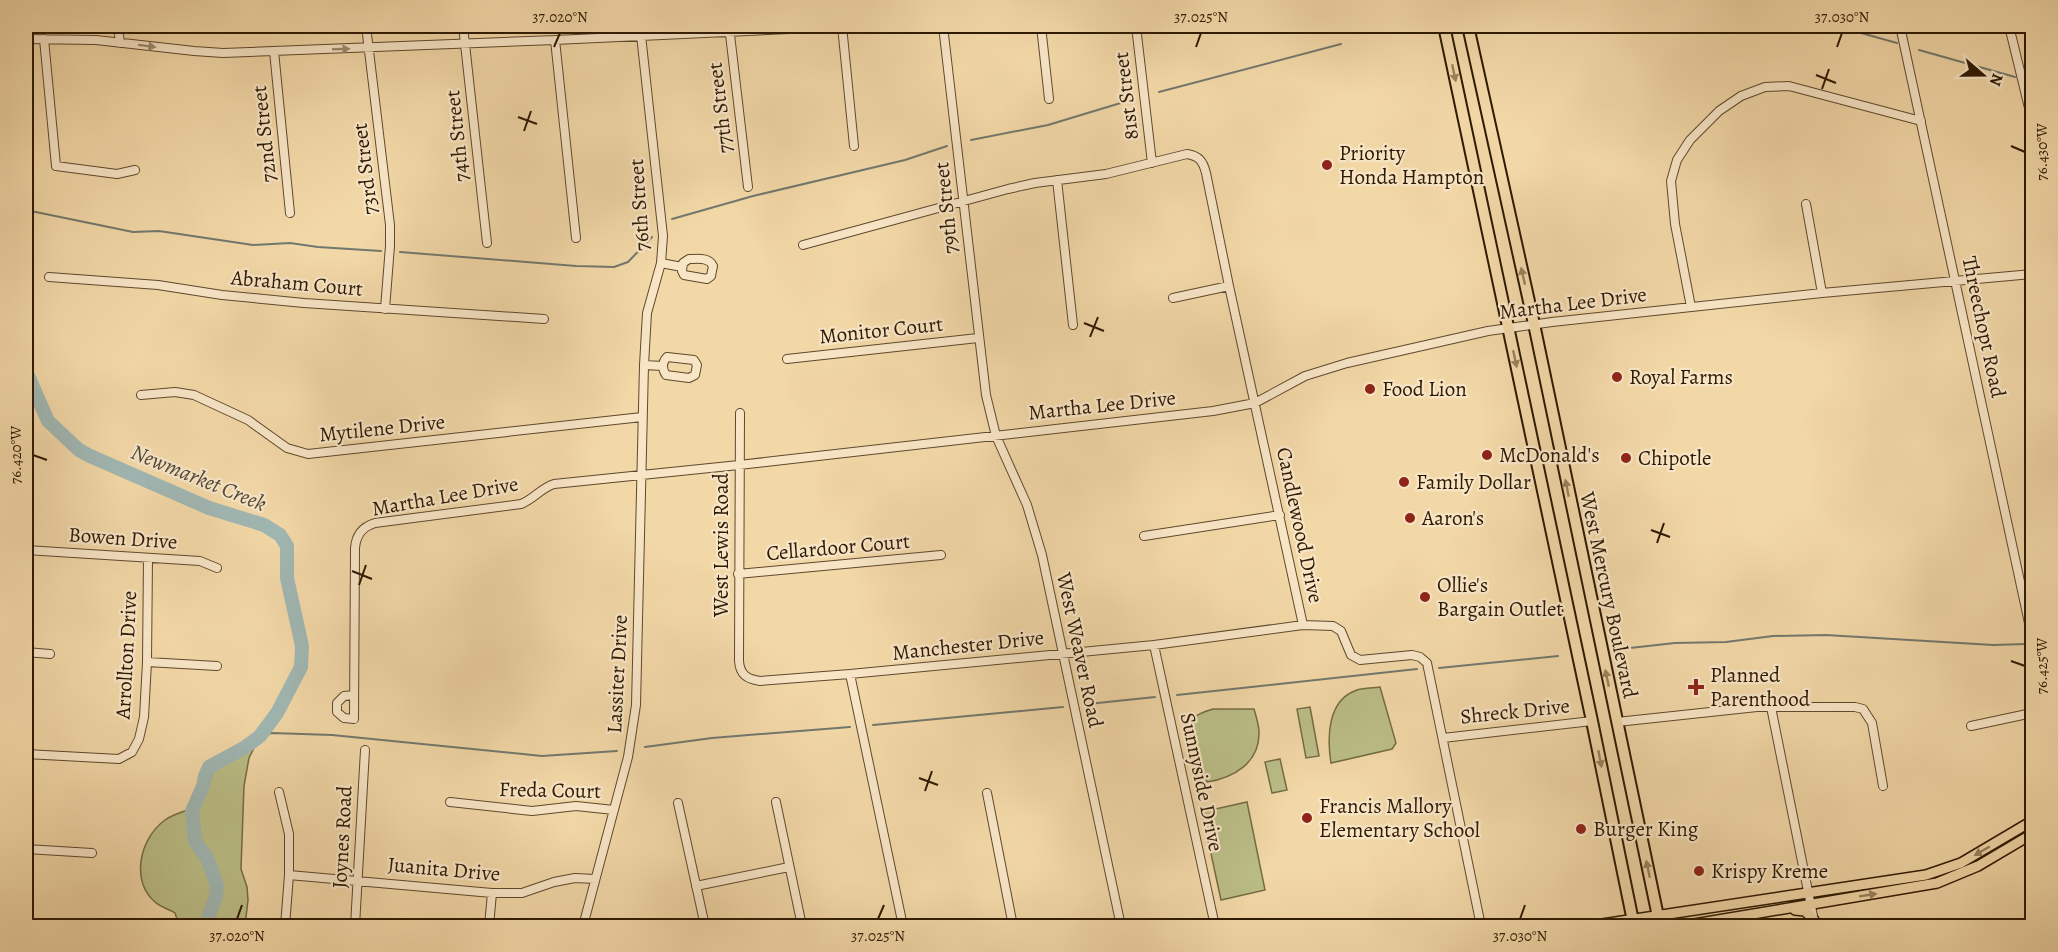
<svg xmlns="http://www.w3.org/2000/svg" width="2058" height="952" font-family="Alegreya,serif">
<rect width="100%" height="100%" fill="#f2d7a7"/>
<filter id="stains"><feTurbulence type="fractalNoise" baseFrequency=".00333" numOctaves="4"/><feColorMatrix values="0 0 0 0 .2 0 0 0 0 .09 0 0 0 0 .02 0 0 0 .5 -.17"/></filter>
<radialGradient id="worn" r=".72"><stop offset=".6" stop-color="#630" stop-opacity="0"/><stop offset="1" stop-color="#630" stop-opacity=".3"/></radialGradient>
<path fill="#bbbe87" stroke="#746c45" stroke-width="1.5" d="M 1380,687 L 1396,743 L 1392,749 L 1331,763 C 1327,738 1327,700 1357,690 C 1364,688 1373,688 1380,687 Z
M 1310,707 L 1319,756 L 1306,758 L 1297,709 Z
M 1213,709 L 1254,709 C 1256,716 1259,725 1259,732 C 1260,763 1233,778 1207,782 C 1201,768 1182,731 1195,717 C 1199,713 1207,711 1213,709 Z
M 256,744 L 249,758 L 244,786 L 241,869 L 247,887 L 248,900 L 245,926 L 173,926 L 177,919 L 175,913 C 169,909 160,907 155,902 C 130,881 140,838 165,820 C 174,813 189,810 200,806 L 214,770 Z
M 1280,759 L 1287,790 L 1272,793 L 1265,762 Z
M 1247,802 L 1265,890 L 1221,900 L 1202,812 Z"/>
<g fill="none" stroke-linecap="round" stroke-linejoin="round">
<path stroke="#72786d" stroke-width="2" d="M 1836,26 L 1897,43
M 1919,50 L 2015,77
M 1159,92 L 1341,44
M 971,140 L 1048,125 L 1134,99
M 26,210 L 133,232 L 159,231 L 253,245 L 290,243 L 318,247 L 381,251
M 672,219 L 753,196 L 905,160 L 947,146
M 400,252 L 576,266 L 614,267 L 628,262 L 652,237
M 26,380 L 29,379
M 1621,649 L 1675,643 L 1726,642 L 1773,636 L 1826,635 L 1993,645 L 2026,644
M 1439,668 L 1558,656
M 1177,695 L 1417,669
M 1088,704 L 1155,697
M 873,725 L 1063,707
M 260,736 L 272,733 L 332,735 L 542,756 L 617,751
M 645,747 L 712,738 L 850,727"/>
<path stroke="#a0b7b3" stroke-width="14" d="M 26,371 L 48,421 L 79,450 L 90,456 L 209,508 L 264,525 L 280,535 L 287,546 L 287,578 L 302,646 L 301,667 L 277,713 L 260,736 L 244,748 L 209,767 L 205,776 L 203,786 L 192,811 L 195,841 L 208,860 L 217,886 L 216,897 L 205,926"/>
<g stroke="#5f482c" stroke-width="10">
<path id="minor" d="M 118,26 L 120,43
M 366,26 L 390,225 L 390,246 L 385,309
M 463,26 L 487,243
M 729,26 L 748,187
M 842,26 L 854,146
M 943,26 L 986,395 L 996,436 L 1027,505 L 1042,555 L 1121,926
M 1041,26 L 1049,99
M 1136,26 L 1152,163
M 1900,26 L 2032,637
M 2009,26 L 2032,120
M 26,39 L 96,40 L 194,51 L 223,53 L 555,40 L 853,26
M 44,39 L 56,166 L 117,174 L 135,170
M 555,40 L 576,238
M 274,51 L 290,213
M 1057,180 L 1073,325
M 1806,204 L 1822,293
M 803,245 L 1008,189 L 1035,183 L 1106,174 L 1187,154 C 1199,156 1203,161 1206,173 L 1229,286 L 1303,625
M 689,259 C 698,259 709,257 713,266 L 711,276 L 707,279 L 684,275 L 682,271 L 683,263 Z
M 661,263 L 682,267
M 49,277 L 158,285 L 222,295 L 304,303 L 544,319
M 1173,298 L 1229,286
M 1691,307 L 1675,224 L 1671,181 L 1677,160 L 1690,140 L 1719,111 L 1741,96 L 1765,87 L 1789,86 L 1921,121
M 667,357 L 694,360 L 697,365 L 695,375 L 689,378 L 666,375 C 662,369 662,362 667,357 Z
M 787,359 L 978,338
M 644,365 L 663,366
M 141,395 L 175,392 L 194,395 L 248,420 L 287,448 L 308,454 L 642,417
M 740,413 L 739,661 C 740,675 747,679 760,681 L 850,674 L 1154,645 L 1303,625 L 1333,626 L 1341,631 L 1351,655 L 1360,660 L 1412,655 L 1420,657 L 1427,663 L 1481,926
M 1144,536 L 1280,515
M 26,550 L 200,561 L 217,568
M 738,574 L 941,555
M 1154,645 L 1215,926
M 26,652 L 50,654
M 147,662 L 217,666
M 850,674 L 903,926
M 354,695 L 344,696 L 337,703 L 337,712 L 344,718 L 354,719 L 355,548 C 356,535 362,527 375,523 L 521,504 C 534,499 541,488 554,484 L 739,465 L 1213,411 L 1255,403 L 1305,376 L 1347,363 L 1488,331 L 1552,322 L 1822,293 L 2032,274
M 1771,707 L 1815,926
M 1617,722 L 1757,707 L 1855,707 L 1863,709 L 1872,723 L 1883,786
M 1971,726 L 2032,713
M 1443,738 L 1592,721
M 26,754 L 119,759 L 132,752 L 139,739 L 144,717 L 147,662 L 148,558
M 279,792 L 289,834 L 289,875 L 285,926
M 987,793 L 1013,926
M 450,802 L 532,811 L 576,806 L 614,810
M 776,802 L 802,926
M 678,803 L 705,926
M 26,849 L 92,853
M 289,875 L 492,893 L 522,893 L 554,882 L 575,878 L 595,879
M 696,886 L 789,867
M 355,926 L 365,750
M 489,926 L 492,893
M 583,926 L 628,757 L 636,705 L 644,365 L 647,313 L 661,263 L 663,236 L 640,26"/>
</g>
<g stroke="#2e1903" stroke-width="12">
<path id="major" d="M 1795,910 L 1805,911 L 1814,920
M 1589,926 L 1926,875 L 1961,863 L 2032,821
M 1682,926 L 1937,883 L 1978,866 L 2032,834"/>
</g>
<g stroke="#2e1903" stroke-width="14">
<path id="highway" d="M 1444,26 L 1592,721 L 1634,926
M 1468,26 L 1534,324 L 1660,926"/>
</g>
<use href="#minor" stroke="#f7e5c6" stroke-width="8"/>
<use href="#major" stroke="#f2d7a7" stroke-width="9"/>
<use href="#highway" stroke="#f2d7a7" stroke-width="10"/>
</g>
<defs><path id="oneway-solid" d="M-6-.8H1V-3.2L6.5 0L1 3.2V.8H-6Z" transform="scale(1.5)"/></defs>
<g fill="#9d896e">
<use href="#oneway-solid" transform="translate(147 46) rotate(7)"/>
<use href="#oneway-solid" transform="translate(341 49) rotate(-2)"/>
</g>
<g fill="#9a825d">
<use href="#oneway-solid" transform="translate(1454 73) rotate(78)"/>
<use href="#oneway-solid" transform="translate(1523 276) rotate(-103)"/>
<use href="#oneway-solid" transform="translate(1515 359) rotate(78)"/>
<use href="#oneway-solid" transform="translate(1567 488) rotate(-101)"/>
<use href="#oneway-solid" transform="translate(1607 678) rotate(-102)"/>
<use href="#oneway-solid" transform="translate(1600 759) rotate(79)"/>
<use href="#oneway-solid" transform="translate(1982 851) rotate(150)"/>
<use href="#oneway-solid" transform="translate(1648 869) rotate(-102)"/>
<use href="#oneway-solid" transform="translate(1868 895) rotate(-9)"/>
</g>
<path fill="none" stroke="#2e1903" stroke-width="2" d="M 554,47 L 560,33M 1196,47 L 1201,33M 1837,47 L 1842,33M 1816,75 L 1836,83M 1822,89 L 1829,69M 518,117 L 537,124M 524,131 L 531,111M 2011,146 L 2025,152M 1084,323 L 1104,331M 1090,337 L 1098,317M 33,455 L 47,460M 1651,530 L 1670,537M 1657,543 L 1664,523M 352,571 L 372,579M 359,585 L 366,565M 2011,661 L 2025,666M 919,778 L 938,785M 925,791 L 932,771M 237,919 L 242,905M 878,919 L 884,905M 1520,919 L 1525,905"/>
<g fill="#8f2418" stroke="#f7e5c6" stroke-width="2">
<circle cx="1327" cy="165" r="6"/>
<circle cx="1617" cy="377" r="6"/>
<circle cx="1370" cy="389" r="6"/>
<circle cx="1487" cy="455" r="6"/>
<circle cx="1626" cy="458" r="6"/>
<circle cx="1404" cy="482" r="6"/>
<circle cx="1410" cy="518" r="6"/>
<circle cx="1425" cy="597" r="6"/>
<path d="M1693 678h6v6h6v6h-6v6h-6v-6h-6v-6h6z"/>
<circle cx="1307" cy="818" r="6"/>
<circle cx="1581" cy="829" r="6"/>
<circle cx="1699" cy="871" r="6"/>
</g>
<g text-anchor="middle" stroke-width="4.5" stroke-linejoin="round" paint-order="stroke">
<g font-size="21" fill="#2e1903" stroke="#f7e5c6">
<text transform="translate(1126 96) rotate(-97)" y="7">81st Street</text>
<text transform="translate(720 108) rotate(-97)" y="7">77th Street</text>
<text transform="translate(264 134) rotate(-96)" y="7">72nd Street</text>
<text transform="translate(457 136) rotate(-96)" y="7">74th Street</text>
<text transform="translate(365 169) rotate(-97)" y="7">73rd Street</text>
<text transform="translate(639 205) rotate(-94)" y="7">76th Street</text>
<text transform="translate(946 208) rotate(-96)" y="7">79th Street</text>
<text transform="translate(297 283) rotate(5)" y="7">Abraham Court</text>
<text transform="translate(1573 303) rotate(-7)" y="7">Martha Lee Drive</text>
<text transform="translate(1984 327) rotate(78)" y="7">Threechopt Road</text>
<text transform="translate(881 330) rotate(-6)" y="7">Monitor Court</text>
<text transform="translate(1102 405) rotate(-6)" y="7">Martha Lee Drive</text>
<text transform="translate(382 428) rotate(-6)" y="7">Mytilene Drive</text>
<text transform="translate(445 496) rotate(-10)" y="7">Martha Lee Drive</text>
<text transform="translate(1300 525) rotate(78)" y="7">Candlewood Drive</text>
<text transform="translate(123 538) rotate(4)" y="7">Bowen Drive</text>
<text transform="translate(721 545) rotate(-90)" y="7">West Lewis Road</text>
<text transform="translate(838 547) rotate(-5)" y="7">Cellardoor Court</text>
<text transform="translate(1609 595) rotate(78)" y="7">West Mercury Boulevard</text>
<text transform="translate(968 645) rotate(-6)" y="7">Manchester Drive</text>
<text transform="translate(1080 650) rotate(78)" y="7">West Weaver Road</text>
<text transform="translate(126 655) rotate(-87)" y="7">Arrollton Drive</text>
<text transform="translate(617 674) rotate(-87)" y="7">Lassiter Drive</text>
<text transform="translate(1515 711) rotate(-6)" y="7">Shreck Drive</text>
<text transform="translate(1202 782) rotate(78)" y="7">Sunnyside Drive</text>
<text transform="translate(550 790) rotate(1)" y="7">Freda Court</text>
<text transform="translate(342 837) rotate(-87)" y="7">Joynes Road</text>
<text transform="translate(444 869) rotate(5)" y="7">Juanita Drive</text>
</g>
<g font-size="21" fill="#2e1903" stroke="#f7e5c6" text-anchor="start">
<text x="1339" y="160">Priority<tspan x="1339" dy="24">Honda Hampton</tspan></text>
<text x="1629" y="384">Royal Farms</text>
<text x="1382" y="396">Food Lion</text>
<text x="1499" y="462">McDonald's</text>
<text x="1638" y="465">Chipotle</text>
<text x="1416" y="489">Family Dollar</text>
<text x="1422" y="525">Aaron's</text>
<text x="1437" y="592">Ollie's<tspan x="1437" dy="24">Bargain Outlet</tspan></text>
<text x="1710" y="682">Planned<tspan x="1710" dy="24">Parenthood</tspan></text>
<text x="1319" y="813">Francis Mallory<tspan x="1319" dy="24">Elementary School</tspan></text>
<text x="1593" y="836">Burger King</text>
<text x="1711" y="878">Krispy Kreme</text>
</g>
<g font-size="22" font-style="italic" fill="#504838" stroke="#f7e5c6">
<text transform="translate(199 477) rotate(22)" y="8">Newmarket Creek</text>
</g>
</g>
<rect width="2058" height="952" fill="none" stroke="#f2d7a7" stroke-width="66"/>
<g transform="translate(1983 75) rotate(110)" stroke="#f7e5c6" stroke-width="4.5" paint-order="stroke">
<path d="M0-4.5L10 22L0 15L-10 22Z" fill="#2e1903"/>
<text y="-9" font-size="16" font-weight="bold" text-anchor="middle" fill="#2e1903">N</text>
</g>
<rect x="33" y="33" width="1992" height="886" fill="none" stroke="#2e1903" stroke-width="2"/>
<g font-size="15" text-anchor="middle" fill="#2e1903">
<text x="560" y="22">37.020°N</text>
<text x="1201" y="22">37.025°N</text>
<text x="1842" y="22">37.030°N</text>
<text transform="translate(2042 152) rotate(-90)" y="5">76.430°W</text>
<text transform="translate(16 455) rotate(-90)" y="5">76.420°W</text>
<text transform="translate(2042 666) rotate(-90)" y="5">76.425°W</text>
<text x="237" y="941">37.020°N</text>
<text x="878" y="941">37.025°N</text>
<text x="1520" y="941">37.030°N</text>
</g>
<rect width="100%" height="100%" filter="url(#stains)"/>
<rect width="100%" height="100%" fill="url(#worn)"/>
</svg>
